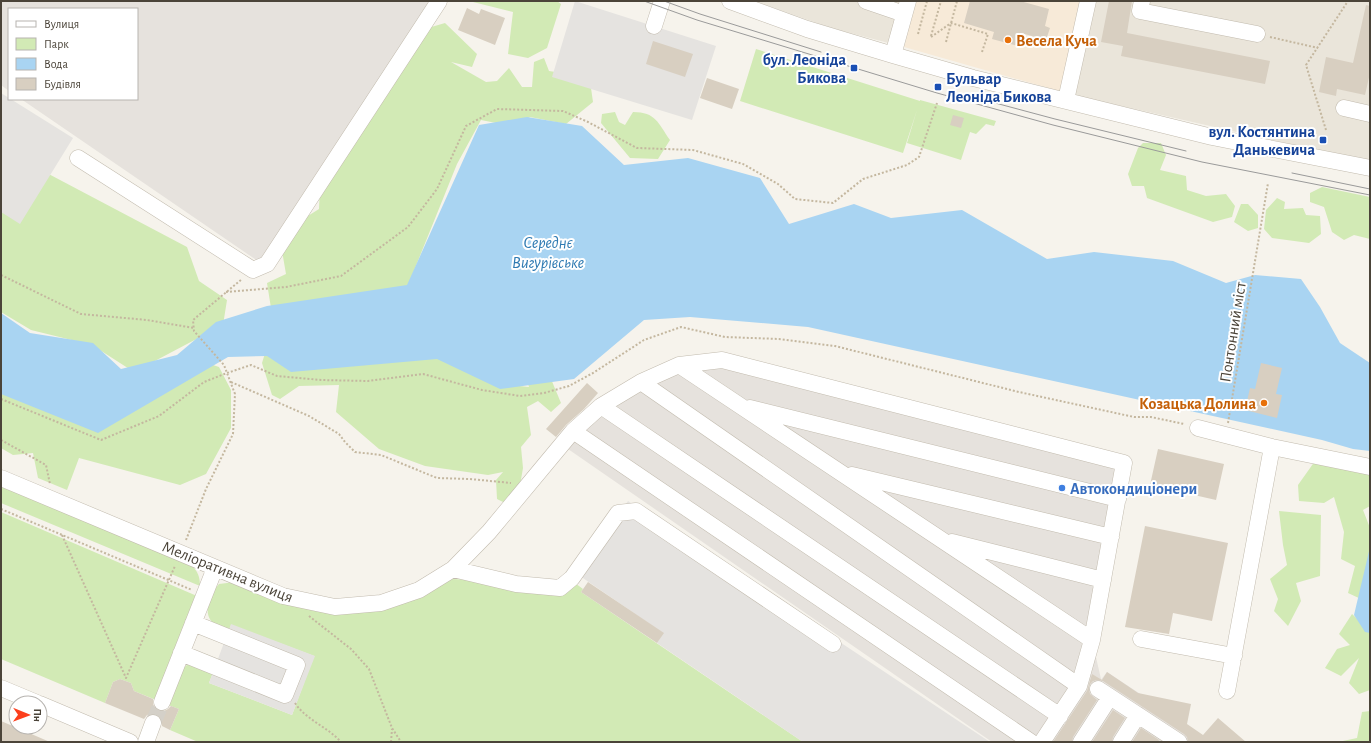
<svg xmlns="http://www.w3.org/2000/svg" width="1371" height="743" font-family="'Alegreya Sans',sans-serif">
<rect width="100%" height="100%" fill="#f6f3ec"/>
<path fill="#eae5da" d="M 754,1 L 916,1 L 904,47 L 831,28 Z
M 1094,1 L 1370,1 L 1370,162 L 1073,95 Z"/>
<path fill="#f7ead8" d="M 916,1 L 1094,1 L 1073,95 L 904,47 Z"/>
<path fill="#e6e2dd" d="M 1,1 L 444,1 L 268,268 L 21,99 L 137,99 L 137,9 L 9,9 L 9,91 L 1,85 Z
M 722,360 L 1124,463 L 1092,640 L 1101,679 L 1100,681 L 1107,672 L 1213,742 L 992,742 L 568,449 L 601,406 L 641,382 Z"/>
<path fill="#d2eab5" d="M 469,1 L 557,1 L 561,4 L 547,48 L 528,58 L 508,54 L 513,12 Z
M 445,23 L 477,54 L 472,67 L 451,62 L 486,82 L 497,81 L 509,68 L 522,87 L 532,87 L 534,62 L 544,58 L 549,71 L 562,73 L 591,88 L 593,102 L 566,124 L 530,117 L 516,127 L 481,120 L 457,164 L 407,288 L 271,308 L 267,283 L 286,274 L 281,245 L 292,226 L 319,209 L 320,186 L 428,28 Z
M 756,49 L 920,101 L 920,100 L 996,121 L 994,126 L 986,124 L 976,134 L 970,132 L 961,160 L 907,143 L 917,110 L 903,153 L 740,101 Z
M 615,112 L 619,122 L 625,125 L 633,112 C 656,112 658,123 670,140 L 658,159 L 630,158 L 601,123 L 602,114 Z
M 1143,143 L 1161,143 L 1166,155 L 1160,170 L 1186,176 L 1187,190 L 1206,196 L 1226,194 L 1235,206 L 1232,217 L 1213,222 L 1147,198 L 1144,186 L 1132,186 L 1128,174 L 1138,148 Z
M 43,171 L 187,247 L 199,281 L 227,300 L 223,325 L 134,372 L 92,345 L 31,330 L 1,312 L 1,209 Z
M 1322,187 L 1370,197 L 1370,239 L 1354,235 L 1344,240 L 1332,232 L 1324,207 L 1310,202 L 1310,193 Z
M 1277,198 L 1285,202 L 1284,209 L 1303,208 L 1306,215 L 1320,216 L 1321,234 L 1309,243 L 1272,238 L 1264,229 L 1266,210 Z
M 1241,204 L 1248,204 L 1258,215 L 1258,228 L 1248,231 L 1234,222 Z
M 396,340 L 510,385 L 529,387 L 524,371 L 546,367 L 561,403 L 551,412 L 538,401 L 527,407 L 531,435 L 521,447 L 523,468 L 519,491 L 507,504 L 497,499 L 496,480 L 503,472 L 488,475 L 425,466 L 379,449 L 336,412 L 339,385 L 299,386 L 280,399 L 272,395 L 262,363 L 266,350 Z
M 210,364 L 219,367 L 231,390 L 231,428 L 206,474 L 180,485 L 79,458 L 67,490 L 38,478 L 33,453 L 13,455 L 1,448 L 1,373 L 19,386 Z
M 1315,461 L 1370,472 L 1370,506 L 1363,510 L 1370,528 L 1370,573 L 1363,600 L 1348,593 L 1355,566 L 1341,559 L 1344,532 L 1334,497 L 1324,503 L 1299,501 L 1298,485 Z
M 1,482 L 191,565 C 198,571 200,577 200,586 L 1,503 Z
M 1279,511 L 1321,515 L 1320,576 L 1296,583 L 1301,601 L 1288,626 L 1274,611 L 1278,599 L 1270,579 L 1287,565 L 1283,545 Z
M 1,512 L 197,596 L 156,700 L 134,691 L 131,683 L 120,679 L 113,682 L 105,703 L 1,659 Z
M 451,579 L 575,583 L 583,589 L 581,592 L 803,742 L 198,742 L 170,730 L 179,709 L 168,705 L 183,668 L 191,662 L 214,670 L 209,683 L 292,715 L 314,656 L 231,625 L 230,629 C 224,627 215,626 212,622 C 202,611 211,593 219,584 L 235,582 L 281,601 L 316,611 L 337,613 Z
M 1352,614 L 1366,627 L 1370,629 L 1370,690 L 1359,694 L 1349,683 L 1359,658 L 1341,676 L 1325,668 L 1337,649 L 1350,645 L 1339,634 Z
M 1370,711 L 1370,742 L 1338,742 L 1357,738 L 1362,712 Z"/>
<path fill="#e5e3e0" d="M 575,1 L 716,46 L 692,120 L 552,77 Z
M 1,93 L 73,138 L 20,224 L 1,212 Z
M 628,501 L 990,742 L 803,742 L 657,643 L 663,633 L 580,576 Z
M 231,624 L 315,656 L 292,715 L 209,683 Z"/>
<path fill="#a9d4f2" d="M 527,117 L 582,126 L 624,165 L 688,158 L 760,178 L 789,224 L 854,204 L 891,218 L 962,210 L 1047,259 L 1094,252 L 1173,261 L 1226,283 L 1255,275 L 1301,279 L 1320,307 L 1340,343 L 1370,363 L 1370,451 L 1353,449 L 1322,440 L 808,327 L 690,317 L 644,320 L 574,379 L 500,389 L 437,359 L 291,372 L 267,356 L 228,357 L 98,433 L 1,394 L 1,313 L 30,333 L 93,343 L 121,369 L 177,355 L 216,322 L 267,306 L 407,285 L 479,125 Z
M 1370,547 L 1370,633 L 1365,632 L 1354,615 Z"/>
<path fill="#d8cfc1" d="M 970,1 L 1020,1 L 1049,9 L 1045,26 L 1050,28 L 1046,40 L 1021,33 L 1018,46 L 992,39 L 994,32 L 964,23 Z
M 1109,1 L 1132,1 L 1127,33 L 1270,61 L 1265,84 L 1121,56 L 1123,46 L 1101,42 Z
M 1366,5 L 1370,6 L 1370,73 L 1365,95 L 1337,89 L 1336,96 L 1319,92 L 1326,57 L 1353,63 Z
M 467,8 L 479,14 L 481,9 L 505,18 L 495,45 L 458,30 Z
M 653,41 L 693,54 L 685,77 L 646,64 Z
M 707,78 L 739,89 L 732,109 L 700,98 Z
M 953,115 L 964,118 L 961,128 L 950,125 Z
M 1261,363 L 1282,368 L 1276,394 L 1282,395 L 1277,418 L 1245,410 L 1250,388 L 1255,389 Z
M 587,383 L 598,393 L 584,409 L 566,425 L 556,437 L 546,429 Z
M 1158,449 L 1224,464 L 1216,500 L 1150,485 Z
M 1145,526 L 1228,543 L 1212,621 L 1173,613 L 1169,634 L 1125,627 Z
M 588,582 L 664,633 L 657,643 L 581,592 Z
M 1107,672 L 1138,693 L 1191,704 L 1187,724 L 1203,735 L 1218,718 L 1246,742 L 1188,742 L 1187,737 L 1184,734 L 1103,681 L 1098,680 L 1093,681 L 1090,684 L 1089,689 L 1090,694 L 1097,700 L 1073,737 L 1072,742 L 1053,742 L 1087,691 L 1092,674 L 1102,680 Z
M 120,679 L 131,683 L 134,691 L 153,699 L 153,704 L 155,708 L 158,711 L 164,711 L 168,709 L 171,706 L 179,709 L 170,730 L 162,726 L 162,721 L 161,717 L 157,714 L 151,714 L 147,715 L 144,719 L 105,703 L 113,682 Z
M 1113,710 L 1125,718 L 1113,737 L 1112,742 L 1092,742 Z
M 1,721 L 50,742 L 1,742 Z
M 1141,728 L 1159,740 L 1158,742 L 1132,742 Z"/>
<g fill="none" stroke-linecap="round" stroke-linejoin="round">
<path stroke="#d4d0c8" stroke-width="16" stroke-dasharray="16 8" stroke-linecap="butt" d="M 153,723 L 162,702"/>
<g stroke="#c2bbae" stroke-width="17">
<path id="minor" d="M 730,1 L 807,29 L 893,55 L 973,78 L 1212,137 L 1370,168
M 866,1 L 904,14
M 1142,1 L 1140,11 L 1257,34
M 654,26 L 662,1
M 893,55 L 908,1
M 1066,100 L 1088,1
M 1344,108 L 1370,114
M 78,158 L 253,270 L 267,264 L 439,1
M 679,365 L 1092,640
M 641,382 L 1079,686
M 601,406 L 1060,716
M 750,408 L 1118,499
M 1198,428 L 1272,447 L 1370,467
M 573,431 L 1031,742
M 852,475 L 1111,537
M 1,478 L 283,596 L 335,607 L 381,603 L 419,590 L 453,569 L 489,532 L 573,431 L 601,406 L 641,382 L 679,365 L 722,360 L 1124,463 L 1092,640 L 1079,686 L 1042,742
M 952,542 L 1103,580
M 453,569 L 516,584 L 560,588 L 572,578 L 618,513 L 636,511 L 833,644
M 1141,639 L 1234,656
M 181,653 L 285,695 L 297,665 L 193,623
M 1,688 L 37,703
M 1098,689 L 1179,742
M 1227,691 L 1272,447
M 162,702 L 215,568
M 40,704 L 130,742
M 146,742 L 153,723
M 1081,742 L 1110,697
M 1121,742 L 1138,715"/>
</g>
<path stroke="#c4b79f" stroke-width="2" stroke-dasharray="2 2" stroke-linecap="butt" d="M 918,34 L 927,1
M 931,36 L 941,1
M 931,37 L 951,23 L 988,34 L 982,52
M 1270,37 L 1318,48
M 946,42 L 957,1
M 1326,130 L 1306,65 L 1348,1
M 1,275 L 81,314 L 147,320 L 194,328
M 226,292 L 286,287 L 341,276 L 408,227 L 437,189 L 466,126 L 497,109 L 563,111 L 588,122 L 637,148 L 693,150 L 743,164 L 778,184 L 795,199 L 833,203 L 863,179 L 907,165 L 919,157 L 937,103
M 231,382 L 309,416 L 339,434 L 345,442 L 355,452 L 381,455 L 437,478 L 470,479 L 511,483
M 1,399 L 101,440 L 159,416 L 204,382 L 227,373 L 251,365 L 277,376 L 321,380 L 368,381 L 423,374 L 482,390 L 520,396 L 544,393 L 569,386 L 593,373 L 644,340 L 681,327 L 725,337 L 779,339 L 835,346 L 1019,392 L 1134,417 L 1151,417 L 1184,424
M 1228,423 L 1268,183
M 1,440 L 46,465 L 50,484
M 1,509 L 192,590
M 62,535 L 126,678 L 175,566
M 186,540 L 206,489 L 233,434 L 235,394 L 224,365 L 194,331 L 193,320 L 242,279
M 309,616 L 351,649 L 369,669 L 392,728 L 401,742
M 295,703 C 306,720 328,727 341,742
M 391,742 L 392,729"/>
<use href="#minor" stroke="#fff" stroke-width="16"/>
<path stroke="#9a9a9a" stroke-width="1" d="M 644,1 L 697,20 L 937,93 L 1053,125 L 1202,162 L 1370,195
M 664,1 L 700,14 L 821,52
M 969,96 L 1055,119 L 1186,151
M 1292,173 L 1370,189"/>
</g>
<g fill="#e8710a" stroke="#fff" stroke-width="1.5">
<circle cx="1008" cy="40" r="4"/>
<circle cx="1264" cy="403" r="4"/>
</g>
<g fill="#1a4fb4" stroke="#fff" stroke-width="1.5">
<rect x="850" y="64" width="8" height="8" rx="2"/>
<rect x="934" y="83" width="8" height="8" rx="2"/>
<rect x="1319" y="136" width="8" height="8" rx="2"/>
</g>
<circle fill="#3f7fe0" stroke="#fff" stroke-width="1.5" cx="1062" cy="488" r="4"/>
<g text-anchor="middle" stroke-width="4" stroke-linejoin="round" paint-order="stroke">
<g font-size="16" font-weight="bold" fill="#c56008" stroke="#fff" text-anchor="start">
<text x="1016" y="46">Весела Куча</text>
<text x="1256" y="409" text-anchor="end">Козацька Долина</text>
</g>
<g font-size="16" font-weight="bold" fill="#164399" stroke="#fff" text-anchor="end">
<text x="846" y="65">бул. Леоніда<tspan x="846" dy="18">Бикова</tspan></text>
<text x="946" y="84" text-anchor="start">Бульвар<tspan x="946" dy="18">Леоніда Бикова</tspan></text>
<text x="1315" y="137">вул. Костянтина<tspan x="1315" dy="18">Данькевича</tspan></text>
</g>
<g font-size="16" fill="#4b4439" stroke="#fff">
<text transform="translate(1232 332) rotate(-81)" y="6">Понтонний міст</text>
<text transform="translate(228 571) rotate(22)" y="6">Меліоративна вулиця</text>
</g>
<g font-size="16" font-weight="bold" fill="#366cbe" stroke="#fff" text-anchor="start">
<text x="1070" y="494">Автокондиціонери</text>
</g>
<g font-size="17" font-style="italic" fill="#2e7ab2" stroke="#fff">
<text x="548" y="248">Середнє<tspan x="548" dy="20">Вигурівське</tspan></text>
</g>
</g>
<rect width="1371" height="743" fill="none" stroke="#4b4439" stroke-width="4"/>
<rect x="8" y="8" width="130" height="92" fill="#ffffff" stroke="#b7b4b0"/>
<rect x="16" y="21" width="20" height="6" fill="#ffffff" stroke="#b7b4b0"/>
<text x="44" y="28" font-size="12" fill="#4b4439">Вулиця</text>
<rect x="16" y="38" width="20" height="12" fill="#d2eab5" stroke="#b7b4b0"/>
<text x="44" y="48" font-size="12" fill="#4b4439">Парк</text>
<rect x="16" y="58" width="20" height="12" fill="#a9d4f2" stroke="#b7b4b0"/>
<text x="44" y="68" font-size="12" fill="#4b4439">Вода</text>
<rect x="16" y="78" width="20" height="12" fill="#d8cfc1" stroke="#b7b4b0"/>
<text x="44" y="88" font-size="12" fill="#4b4439">Будівля</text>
<g transform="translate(28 715) rotate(91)"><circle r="19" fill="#ffffff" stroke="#b7b4b0"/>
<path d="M0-3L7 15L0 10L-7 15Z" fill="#fc3f1d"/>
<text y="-6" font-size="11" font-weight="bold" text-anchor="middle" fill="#4b4439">Пн</text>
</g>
</svg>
